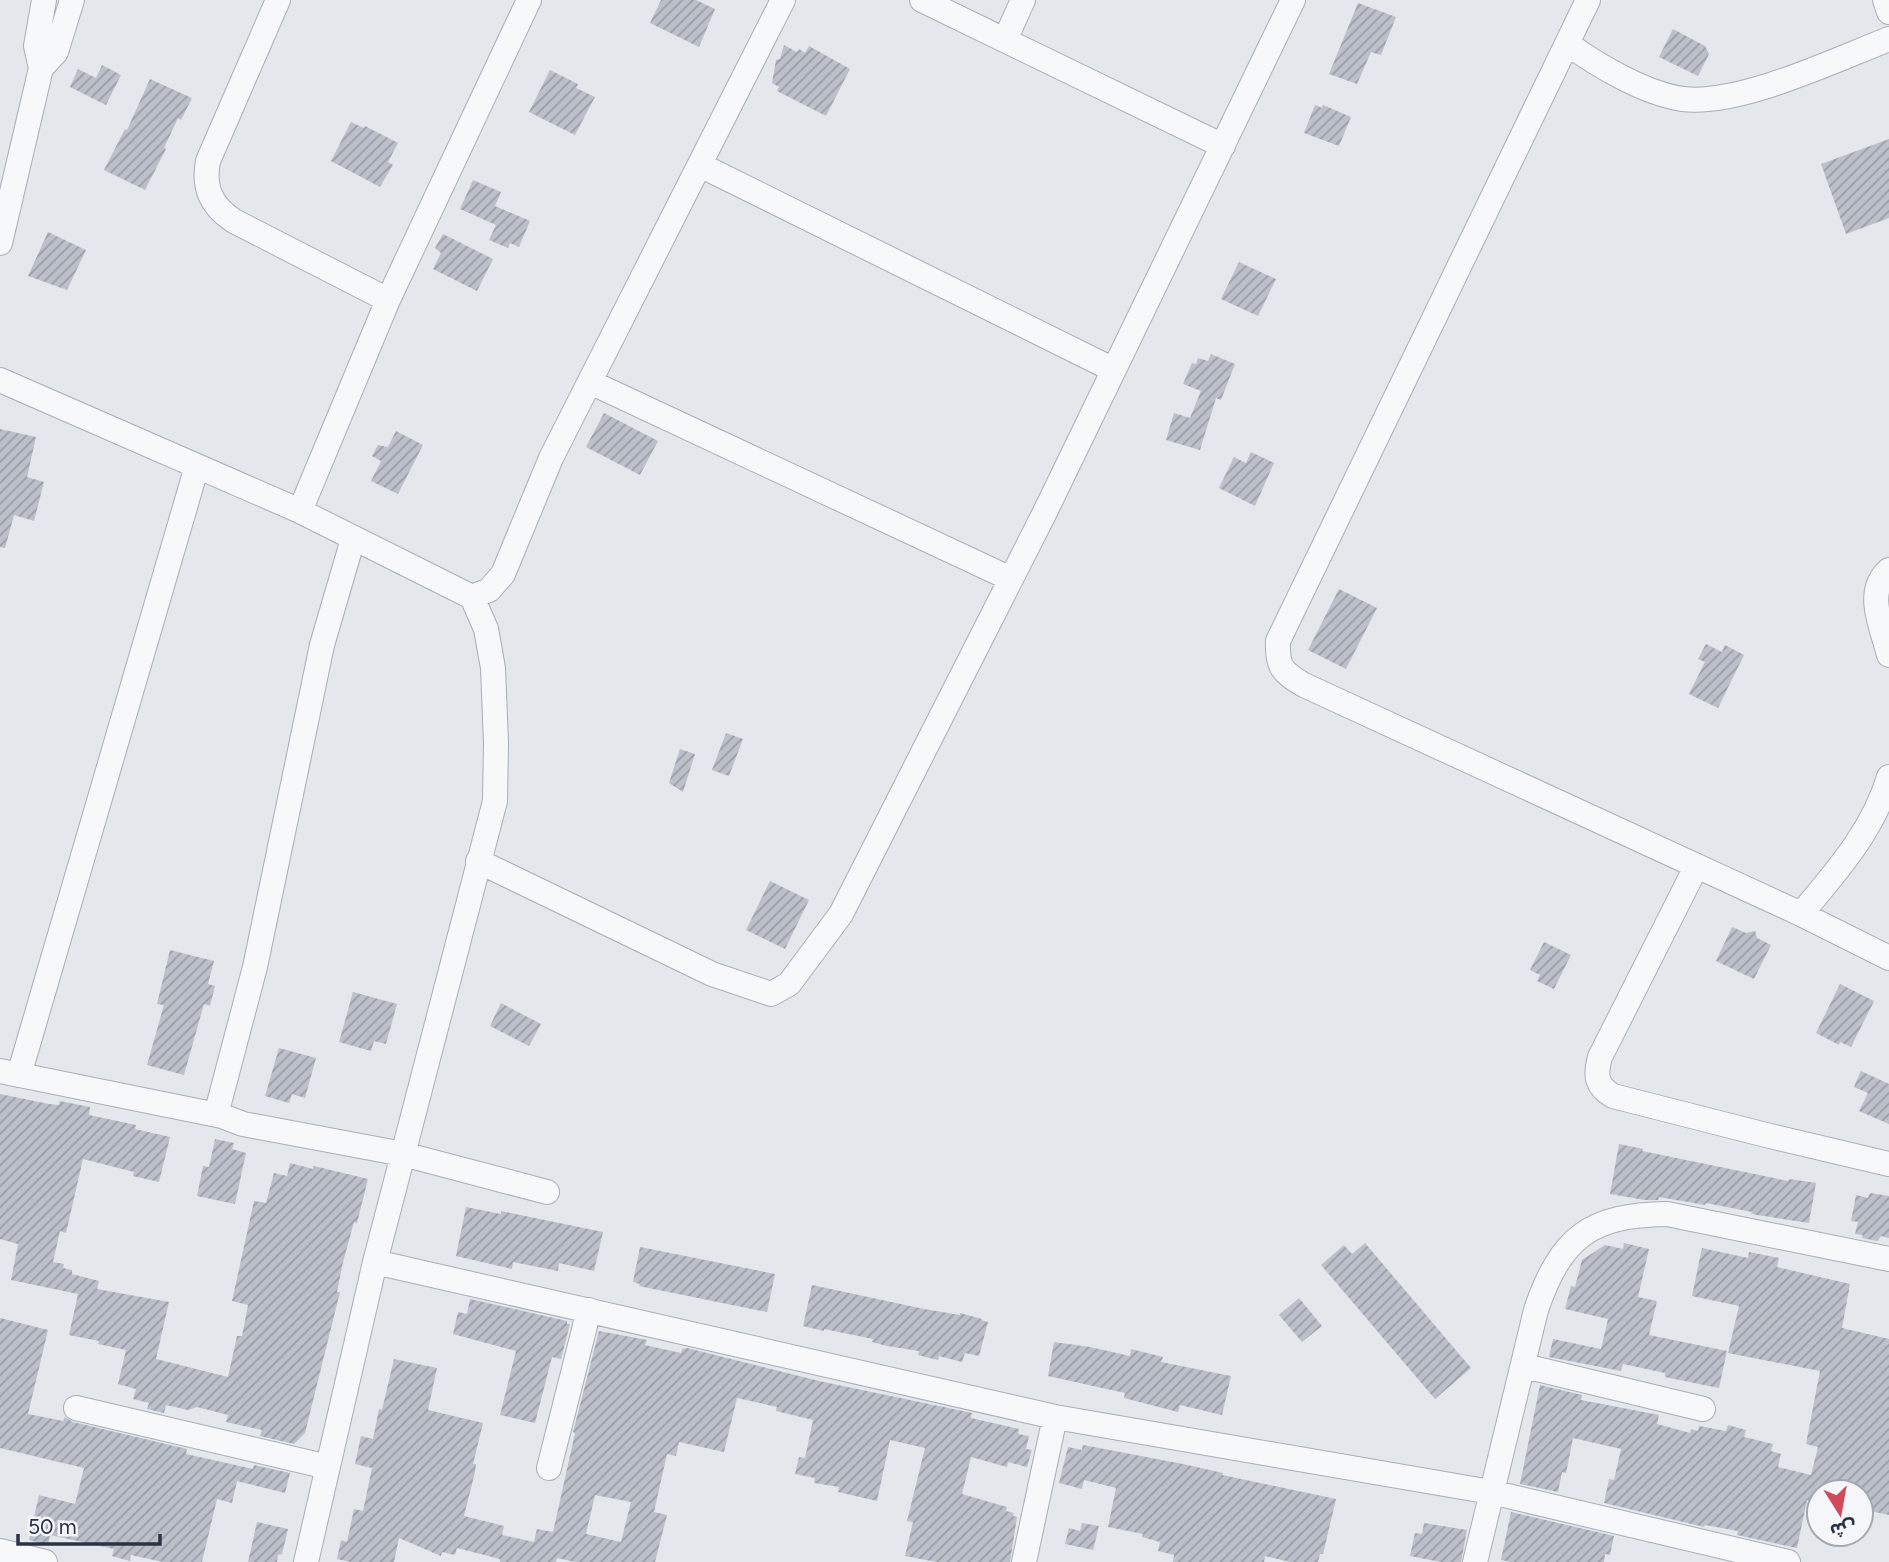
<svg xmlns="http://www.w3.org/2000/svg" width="1889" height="1562" font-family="Figtree,'Noto Sans Arabic',sans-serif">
<defs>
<pattern id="building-hatch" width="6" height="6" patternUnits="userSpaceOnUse" patternTransform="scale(1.75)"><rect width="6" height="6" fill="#bbc0ca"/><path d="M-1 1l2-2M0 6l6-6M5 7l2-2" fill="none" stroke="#989da6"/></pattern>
</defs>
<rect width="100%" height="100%" fill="#e4e7ec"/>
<path fill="url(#building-hatch)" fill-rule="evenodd" d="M 661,0 L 696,0 L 715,9 L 699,47 L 650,23 Z
M 1358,3 L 1396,17 L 1381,55 L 1371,52 L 1357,84 L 1329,74 Z
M 1673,29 L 1705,46 L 1709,54 L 1698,76 L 1659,57 Z
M 784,45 L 797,52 L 799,49 L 805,53 L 809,46 L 850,69 L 826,116 L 777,91 L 779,87 L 772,83 L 776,60 L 780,59 Z
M 102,65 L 121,75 L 106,105 L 70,87 L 78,69 L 96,78 Z
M 550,70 L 578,84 L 576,88 L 595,97 L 575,135 L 529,112 Z
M 150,79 L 192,98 L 181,120 L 178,118 L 164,148 L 166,149 L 145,190 L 104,170 L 125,129 L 127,130 Z
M 1315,105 L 1322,108 L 1323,105 L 1351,117 L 1339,146 L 1304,133 Z
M 351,122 L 364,128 L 365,126 L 398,143 L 388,162 L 393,165 L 380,187 L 331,161 Z
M 1889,139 L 1889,218 L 1846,234 L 1821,164 Z
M 473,180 L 501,192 L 495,206 L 530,221 L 519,247 L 510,243 L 508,248 L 489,240 L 496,225 L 460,209 Z
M 48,232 L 86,250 L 67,290 L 28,276 Z
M 443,234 L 493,259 L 477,291 L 433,269 L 441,253 L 435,248 Z
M 1239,262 L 1276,279 L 1258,316 L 1221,299 Z
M 1211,354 L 1235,364 L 1221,400 L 1216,398 L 1200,450 L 1166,440 L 1174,413 L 1190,418 L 1201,391 L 1183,384 L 1192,363 L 1196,364 L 1198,358 L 1208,361 Z
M 604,413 L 658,441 L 640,475 L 586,447 Z
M 0,429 L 36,437 L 27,477 L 44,482 L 34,521 L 14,515 L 5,548 L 0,547 Z
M 396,431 L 423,445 L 398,494 L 371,481 L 381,461 L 372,456 L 378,445 L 388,447 Z
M 1251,452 L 1274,463 L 1255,506 L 1219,488 L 1234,457 L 1246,463 Z
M 1339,589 L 1377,608 L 1346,669 L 1308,650 Z
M 1706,644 L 1722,652 L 1725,645 L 1744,655 L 1718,708 L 1689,694 L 1705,662 L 1698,659 Z
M 726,733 L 743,739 L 729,776 L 712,770 Z
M 680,749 L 695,754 L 683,792 L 669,783 Z
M 770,881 L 809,900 L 785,949 L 746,930 Z
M 1732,927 L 1746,933 L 1755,931 L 1757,938 L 1771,945 L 1754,979 L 1716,961 Z
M 1544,942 L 1571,955 L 1554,989 L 1537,981 L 1540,975 L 1530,970 Z
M 170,950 L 214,961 L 208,984 L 215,986 L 210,1006 L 204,1004 L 184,1075 L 147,1065 L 164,1005 L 157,1004 Z
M 1840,984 L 1874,1001 L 1851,1047 L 1840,1042 L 1839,1045 L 1816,1033 Z
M 353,992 L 397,1004 L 386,1044 L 374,1041 L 371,1051 L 339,1042 Z
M 501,1003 L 541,1024 L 529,1046 L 490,1026 Z
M 279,1048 L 316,1058 L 305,1098 L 292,1094 L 289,1103 L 265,1096 Z
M 1861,1071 L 1889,1084 L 1889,1124 L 1859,1111 L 1868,1093 L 1854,1087 Z
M 0,1094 L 49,1104 L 59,1105 L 60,1101 L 90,1107 L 89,1115 L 136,1125 L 135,1129 L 170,1137 L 159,1182 L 133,1176 L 134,1172 L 83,1159 L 66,1233 L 60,1231 L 53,1262 L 64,1264 L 63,1268 L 72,1270 L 72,1274 L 99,1281 L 97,1289 L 169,1302 L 156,1359 L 228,1377 L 237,1336 L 242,1336 L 248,1305 L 232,1301 L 254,1201 L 266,1203 L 274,1173 L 287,1176 L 290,1163 L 313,1169 L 314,1166 L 368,1179 L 357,1223 L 354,1222 L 343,1262 L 337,1292 L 340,1292 L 305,1433 L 294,1444 L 260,1436 L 262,1430 L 226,1422 L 228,1415 L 197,1407 L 188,1410 L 166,1405 L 164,1413 L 147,1409 L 149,1403 L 133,1399 L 136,1389 L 118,1384 L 126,1350 L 98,1344 L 99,1341 L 69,1335 L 78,1294 L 11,1280 L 18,1244 L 0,1239 Z
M 215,1139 L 234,1143 L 232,1149 L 246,1153 L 235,1204 L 197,1196 L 203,1166 L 209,1167 Z
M 1619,1144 L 1643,1149 L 1642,1151 L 1788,1181 L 1789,1179 L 1816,1183 L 1809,1223 L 1751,1214 L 1752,1212 L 1706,1203 L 1705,1205 L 1659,1197 L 1658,1200 L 1645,1200 L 1610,1194 Z
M 1870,1193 L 1889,1196 L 1889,1238 L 1881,1236 L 1877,1241 L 1862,1238 L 1863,1235 L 1855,1234 L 1858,1222 L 1851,1221 L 1856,1195 L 1868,1198 Z
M 466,1207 L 501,1214 L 501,1211 L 603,1232 L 594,1271 L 559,1263 L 558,1271 L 513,1262 L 512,1269 L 456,1256 Z
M 1365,1243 L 1471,1368 L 1435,1399 L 1321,1265 L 1344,1245 L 1352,1254 Z
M 1624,1243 L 1649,1249 L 1638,1297 L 1657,1301 L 1649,1335 L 1727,1351 L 1719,1388 L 1665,1377 L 1665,1373 L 1623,1364 L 1621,1371 L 1549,1357 L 1553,1339 L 1601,1349 L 1608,1319 L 1565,1309 L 1571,1286 L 1575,1287 L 1582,1260 L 1605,1245 L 1623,1249 Z
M 640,1247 L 775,1274 L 767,1312 L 639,1286 L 640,1284 L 633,1282 Z
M 1702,1248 L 1748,1258 L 1749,1252 L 1779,1258 L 1777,1267 L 1850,1284 L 1842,1328 L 1889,1339 L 1889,1515 L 1861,1509 L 1861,1492 L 1819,1492 L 1819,1503 L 1807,1500 L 1797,1548 L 1737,1535 L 1738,1531 L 1705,1525 L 1704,1527 L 1604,1503 L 1609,1479 L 1614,1480 L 1621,1449 L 1573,1438 L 1566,1473 L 1562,1472 L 1558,1492 L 1520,1484 L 1540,1385 L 1582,1395 L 1581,1400 L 1659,1415 L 1657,1424 L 1690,1433 L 1691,1429 L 1698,1431 L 1699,1426 L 1726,1431 L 1728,1425 L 1746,1430 L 1744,1437 L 1773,1444 L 1771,1451 L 1781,1454 L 1778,1467 L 1811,1475 L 1818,1447 L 1806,1444 L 1820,1371 L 1728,1353 L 1739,1306 L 1692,1296 Z
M 812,1285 L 924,1309 L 960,1315 L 960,1313 L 982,1319 L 981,1320 L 988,1322 L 979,1356 L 965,1353 L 962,1362 L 939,1356 L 938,1360 L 918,1355 L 919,1351 L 887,1346 L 872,1342 L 873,1339 L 824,1329 L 824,1331 L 803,1326 Z
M 1299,1298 L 1322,1326 L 1302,1342 L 1279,1315 Z
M 470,1299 L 567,1321 L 567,1324 L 570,1324 L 561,1359 L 552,1357 L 535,1423 L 500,1415 L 516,1351 L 453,1334 L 458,1312 L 467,1314 Z
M 0,1318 L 48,1330 L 28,1414 L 63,1421 L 65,1417 L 73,1422 L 187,1449 L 186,1454 L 253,1469 L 254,1465 L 290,1473 L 285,1493 L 237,1481 L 232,1503 L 217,1499 L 202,1562 L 163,1562 L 131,1555 L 130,1561 L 112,1556 L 114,1549 L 50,1535 L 48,1545 L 29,1540 L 39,1495 L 75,1504 L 84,1468 L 0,1448 Z
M 599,1331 L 647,1340 L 645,1345 L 681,1353 L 682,1349 L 687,1348 L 819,1381 L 972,1413 L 971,1418 L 1019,1429 L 1018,1434 L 1029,1436 L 1026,1449 L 1032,1450 L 1027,1467 L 1008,1462 L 1007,1467 L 971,1457 L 962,1494 L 1007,1507 L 1006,1511 L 1014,1513 L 1013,1516 L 1017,1517 L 1010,1562 L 936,1562 L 905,1556 L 913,1522 L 907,1521 L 925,1448 L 890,1440 L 877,1501 L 838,1492 L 839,1487 L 814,1483 L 815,1478 L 795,1474 L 799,1457 L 805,1458 L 813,1420 L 776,1411 L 777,1407 L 737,1398 L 724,1452 L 679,1442 L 676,1456 L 667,1454 L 654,1512 L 667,1515 L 655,1562 L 575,1562 L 557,1558 L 556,1562 L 500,1562 L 500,1559 L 457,1548 L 455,1555 L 442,1552 L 441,1556 L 399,1538 L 394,1562 L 350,1562 L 337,1559 L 341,1540 L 347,1542 L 354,1509 L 363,1511 L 372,1468 L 355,1464 L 361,1436 L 373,1439 L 379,1409 L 382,1410 L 394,1359 L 437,1368 L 428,1410 L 483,1423 L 473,1464 L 476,1464 L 475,1472 L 464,1516 L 504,1526 L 502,1535 L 534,1542 L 537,1529 L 553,1532 L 575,1433 L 573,1432 ZM 595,1495 L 631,1502 L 621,1542 L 586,1534 Z
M 1054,1342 L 1090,1347 L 1130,1356 L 1131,1349 L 1163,1357 L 1161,1362 L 1231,1376 L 1222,1415 L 1180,1405 L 1178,1412 L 1124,1398 L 1125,1393 L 1048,1376 Z
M 1083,1445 L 1183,1464 L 1223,1473 L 1222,1475 L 1336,1499 L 1323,1554 L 1320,1554 L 1318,1562 L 1290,1562 L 1265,1556 L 1264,1562 L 1173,1562 L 1174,1555 L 1158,1551 L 1160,1542 L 1142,1537 L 1143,1534 L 1108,1527 L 1116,1488 L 1084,1480 L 1082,1489 L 1059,1483 L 1068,1447 L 1082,1450 Z
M 1511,1512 L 1614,1536 L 1610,1555 L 1605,1554 L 1604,1562 L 1510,1562 L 1501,1560 Z
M 257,1522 L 288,1529 L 282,1554 L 278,1555 L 277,1562 L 248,1562 Z
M 1082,1523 L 1099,1526 L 1093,1550 L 1065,1544 L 1069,1528 L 1080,1531 Z
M 1424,1523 L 1467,1530 L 1461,1562 L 1440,1562 L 1410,1556 L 1415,1533 L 1422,1534 Z"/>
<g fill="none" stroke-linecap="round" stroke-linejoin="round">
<g stroke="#a9aeb7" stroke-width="26">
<path id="minor" d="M 278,0 L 208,161 C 203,188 211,206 234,221 L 388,300
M 922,0 L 1223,146
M 1588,0 L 1278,641 C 1277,667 1282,672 1304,685 L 1801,914 L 1889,958
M 1885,0 L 1889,12
M 1005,40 L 1023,0
M 1567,43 C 1596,65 1646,94 1683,99 C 1739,106 1835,60 1889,39
M 41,68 L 56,52 L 72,0
M 700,165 L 1114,370
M 0,243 L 41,68 L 36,46 L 44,0
M 0,380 L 300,511 L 472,597 L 486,629 L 493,668 L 496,743 L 495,801 L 375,1262 L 306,1562
M 590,382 L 1011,579
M 300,511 L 388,300 L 529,0
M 353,539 L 322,645 L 255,967 L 217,1111 L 222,1116 L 243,1124 L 403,1154 L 547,1192
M 1889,570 C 1864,592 1882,626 1889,655
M 472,597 L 489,590 L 503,574 L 551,458 L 783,0
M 478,861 L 712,974 L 771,994 L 789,984 L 841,914 L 1046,510 L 1293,0
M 1696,867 L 1600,1057 C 1595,1076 1596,1086 1613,1096 L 1766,1135 L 1889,1164
M 1801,914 C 1836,872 1873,831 1889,777
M 0,1071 L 222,1116
M 19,1075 L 197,466
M 375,1262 L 1055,1417 L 1491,1492 L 1788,1562
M 1524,1366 L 1703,1409
M 76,1408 L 328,1467
M 549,1468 L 589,1310
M 0,1551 L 45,1562
M 1024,1562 L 1055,1417
M 1475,1562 L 1536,1310 C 1561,1237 1590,1215 1667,1214 L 1889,1259"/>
</g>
<use href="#minor" stroke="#f7f8fa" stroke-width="24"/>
</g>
<g transform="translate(1840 1513) rotate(169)"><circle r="33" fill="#f4f6f9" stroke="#a4a8b1" stroke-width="2"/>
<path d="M0-5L12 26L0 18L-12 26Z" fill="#d1495b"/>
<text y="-10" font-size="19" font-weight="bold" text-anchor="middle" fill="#2b3445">ش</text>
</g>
<path d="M18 1534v10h142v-10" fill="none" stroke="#2b3445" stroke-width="3.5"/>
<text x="28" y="1534" font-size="21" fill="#2b3445" stroke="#f4f6f9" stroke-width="5" paint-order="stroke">50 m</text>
</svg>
